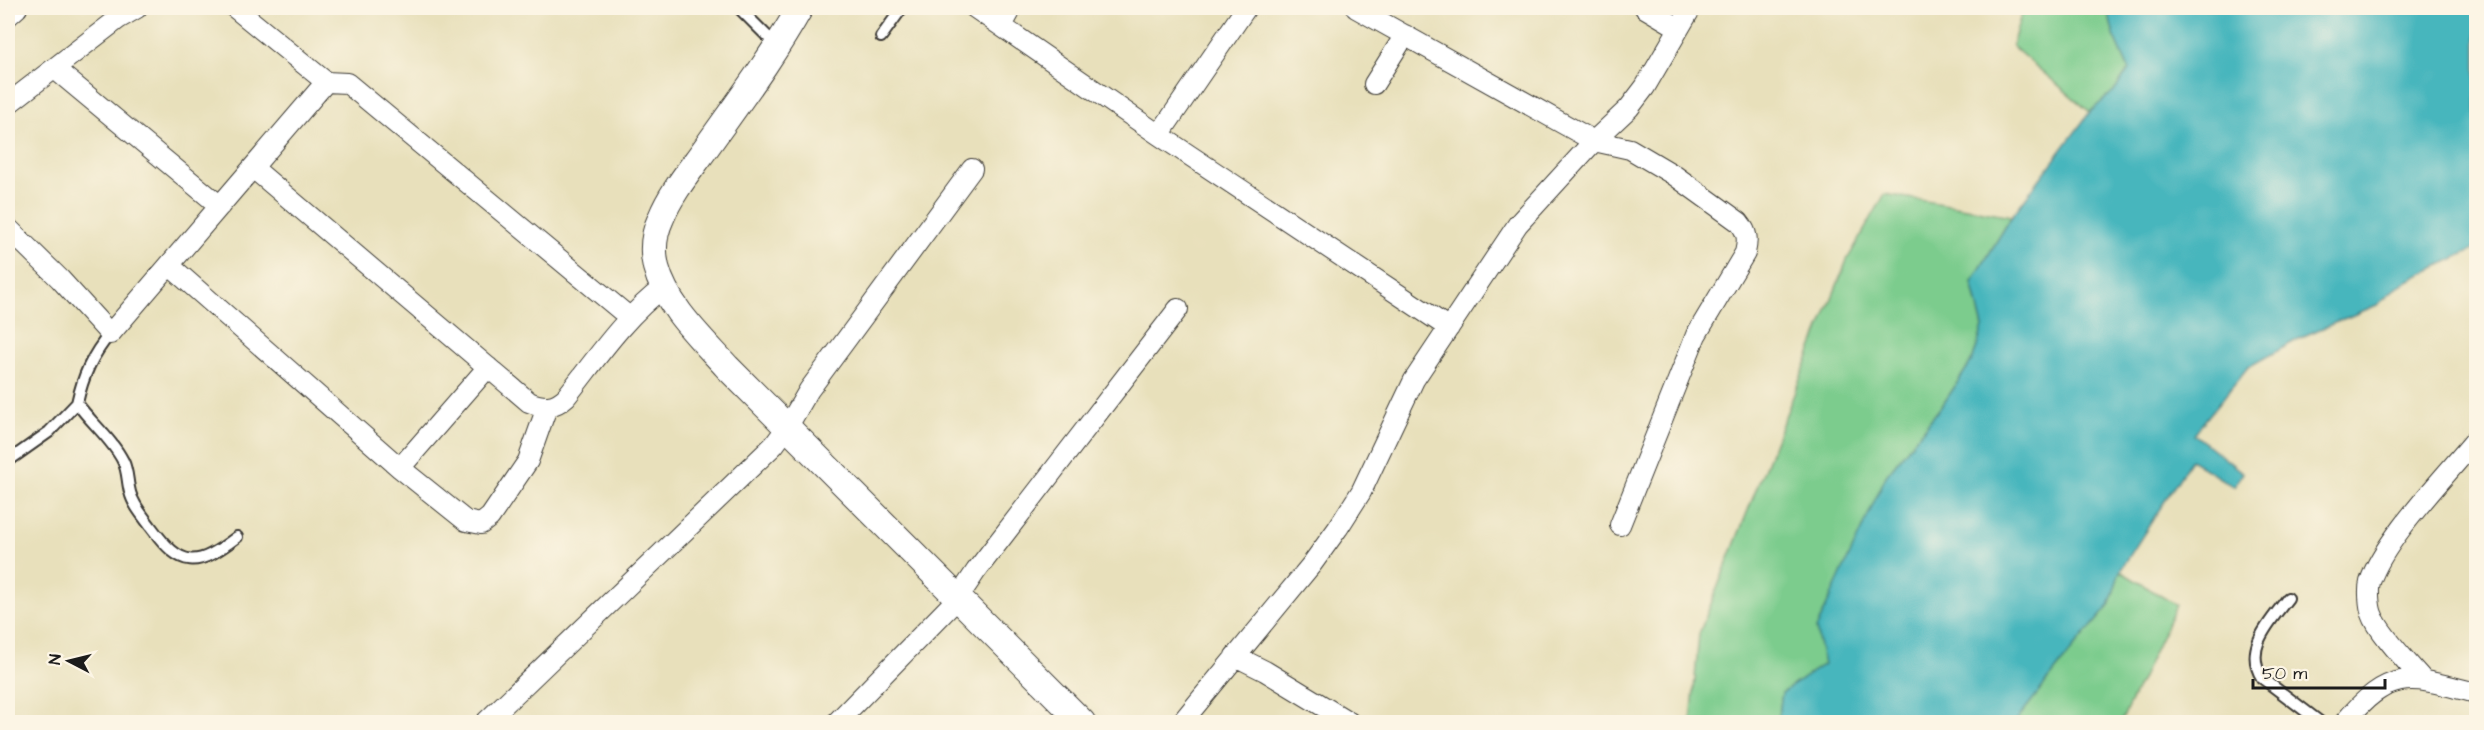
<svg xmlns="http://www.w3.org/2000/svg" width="2484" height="730" font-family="'Architects Daughter',sans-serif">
<rect width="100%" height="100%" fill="#fcf5e5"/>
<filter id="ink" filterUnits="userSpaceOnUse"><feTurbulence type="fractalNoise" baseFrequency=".0167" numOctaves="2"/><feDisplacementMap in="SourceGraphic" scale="12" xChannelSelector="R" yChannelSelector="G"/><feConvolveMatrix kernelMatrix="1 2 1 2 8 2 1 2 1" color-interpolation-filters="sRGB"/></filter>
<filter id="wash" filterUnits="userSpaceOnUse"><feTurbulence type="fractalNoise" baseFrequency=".008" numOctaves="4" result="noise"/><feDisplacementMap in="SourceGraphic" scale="24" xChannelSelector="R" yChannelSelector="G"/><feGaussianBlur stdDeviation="1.35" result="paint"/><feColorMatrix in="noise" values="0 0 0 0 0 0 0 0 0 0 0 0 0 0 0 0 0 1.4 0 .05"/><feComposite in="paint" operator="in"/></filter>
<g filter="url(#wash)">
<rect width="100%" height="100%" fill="#e8e0bb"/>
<path fill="#7ccc8d" stroke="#4c7454" stroke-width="1.5" d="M 2023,8 L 2107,8 L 2114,35 L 2129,69 L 2116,89 L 2090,112 L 2012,46 Z
M 1885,194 L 2012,216 L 1972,282 L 1983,327 L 1973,359 L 1944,403 L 1886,476 L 1824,664 L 1782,693 L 1778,722 L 1691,722 L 1699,634 L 1847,260 Z
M 2120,571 L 2176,605 L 2121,722 L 2015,722 L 2076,645 L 2109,606 Z"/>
<path fill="#46b6bd" stroke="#31696c" stroke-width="1.5" d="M 2107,8 L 2476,8 L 2476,248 L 2403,283 L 2377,305 L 2306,335 L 2248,367 L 2194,434 L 2243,473 L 2234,487 L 2191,460 L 2120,571 L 2109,606 L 2076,645 L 2015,722 L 1778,722 L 1782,693 L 1824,664 L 1816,629 L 1886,476 L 1944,403 L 1973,359 L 1983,327 L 1972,282 L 2012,216 L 2090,112 L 2116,89 L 2129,69 L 2114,35 Z"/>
</g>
<g filter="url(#ink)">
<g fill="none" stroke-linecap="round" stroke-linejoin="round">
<g stroke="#3b3934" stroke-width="14">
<path id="service" d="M 739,8 L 777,46
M 881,37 L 902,8
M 110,334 C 92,355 83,376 77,403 C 91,423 112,439 123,461 C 128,471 127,481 130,492 C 133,505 143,516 151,527 C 182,569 196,568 237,537
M 8,461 L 49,432 L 77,403
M 2288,598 C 2270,622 2243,648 2262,678 L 2320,722"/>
</g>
<g stroke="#3b3934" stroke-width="22">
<path id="minor" d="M 235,8 L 326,82 L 347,83 L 629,317
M 975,8 L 1159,135 L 1449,328
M 1356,8 L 1594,141 L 1630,149 L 1674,175 L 1739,222 C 1748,233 1748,240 1745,253 L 1696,335 L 1620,525
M 1645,8 L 1679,28
M 8,16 L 17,8
M 1002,26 L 1012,8
M 55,69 L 220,206
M 1374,84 L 1405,35
M 8,104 L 118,19 L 137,8
M 1159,135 L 1246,8
M 253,168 L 529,402 C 544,408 554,408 566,397 C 597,358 624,317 664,287
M 8,228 L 60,279 L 110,334 L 326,82
M 169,265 L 400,468 L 466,521 L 481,524 L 490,517 L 528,461 L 547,407
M 400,468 L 488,367
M 1235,656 L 1265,671 L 1349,722
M 2422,679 C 2409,664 2378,632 2372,614 C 2369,606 2368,589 2370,582 C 2384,539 2446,476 2476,439
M 486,722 L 774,445 L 788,426 L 809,390 L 972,169
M 837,722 L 958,598 L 976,571 L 1178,309
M 1182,722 L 1312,564 L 1338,528 L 1361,492 L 1414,380 L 1518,224 L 1594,141 L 1629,108 L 1645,87 L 1691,8
M 2345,722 C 2391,666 2413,677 2476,693"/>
</g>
<g stroke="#3b3934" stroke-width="28">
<path id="tertiary" d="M 800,8 C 773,56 740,100 708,145 C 692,168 672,191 661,218 C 654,233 652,250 656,267 C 666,306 701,338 727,367 L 1082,722"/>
</g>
<use href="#service" stroke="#fff" stroke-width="10"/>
<use href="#minor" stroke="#fff" stroke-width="20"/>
<use href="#tertiary" stroke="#fff" stroke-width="26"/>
</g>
</g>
<rect width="2484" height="730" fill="none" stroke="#fcf5e5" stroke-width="30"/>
<g transform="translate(69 661) rotate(277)" stroke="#fcf5e5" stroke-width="4.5" paint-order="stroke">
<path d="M0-4.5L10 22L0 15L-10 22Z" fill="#1c1c1c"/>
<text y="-9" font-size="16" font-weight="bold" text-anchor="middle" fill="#1c1c1c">N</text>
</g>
<path d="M2253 679v9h132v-9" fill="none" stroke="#1c1c1c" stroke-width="3"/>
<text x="2262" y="679" font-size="18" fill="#1c1c1c" stroke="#fcf5e5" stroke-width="4.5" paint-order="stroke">50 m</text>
</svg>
